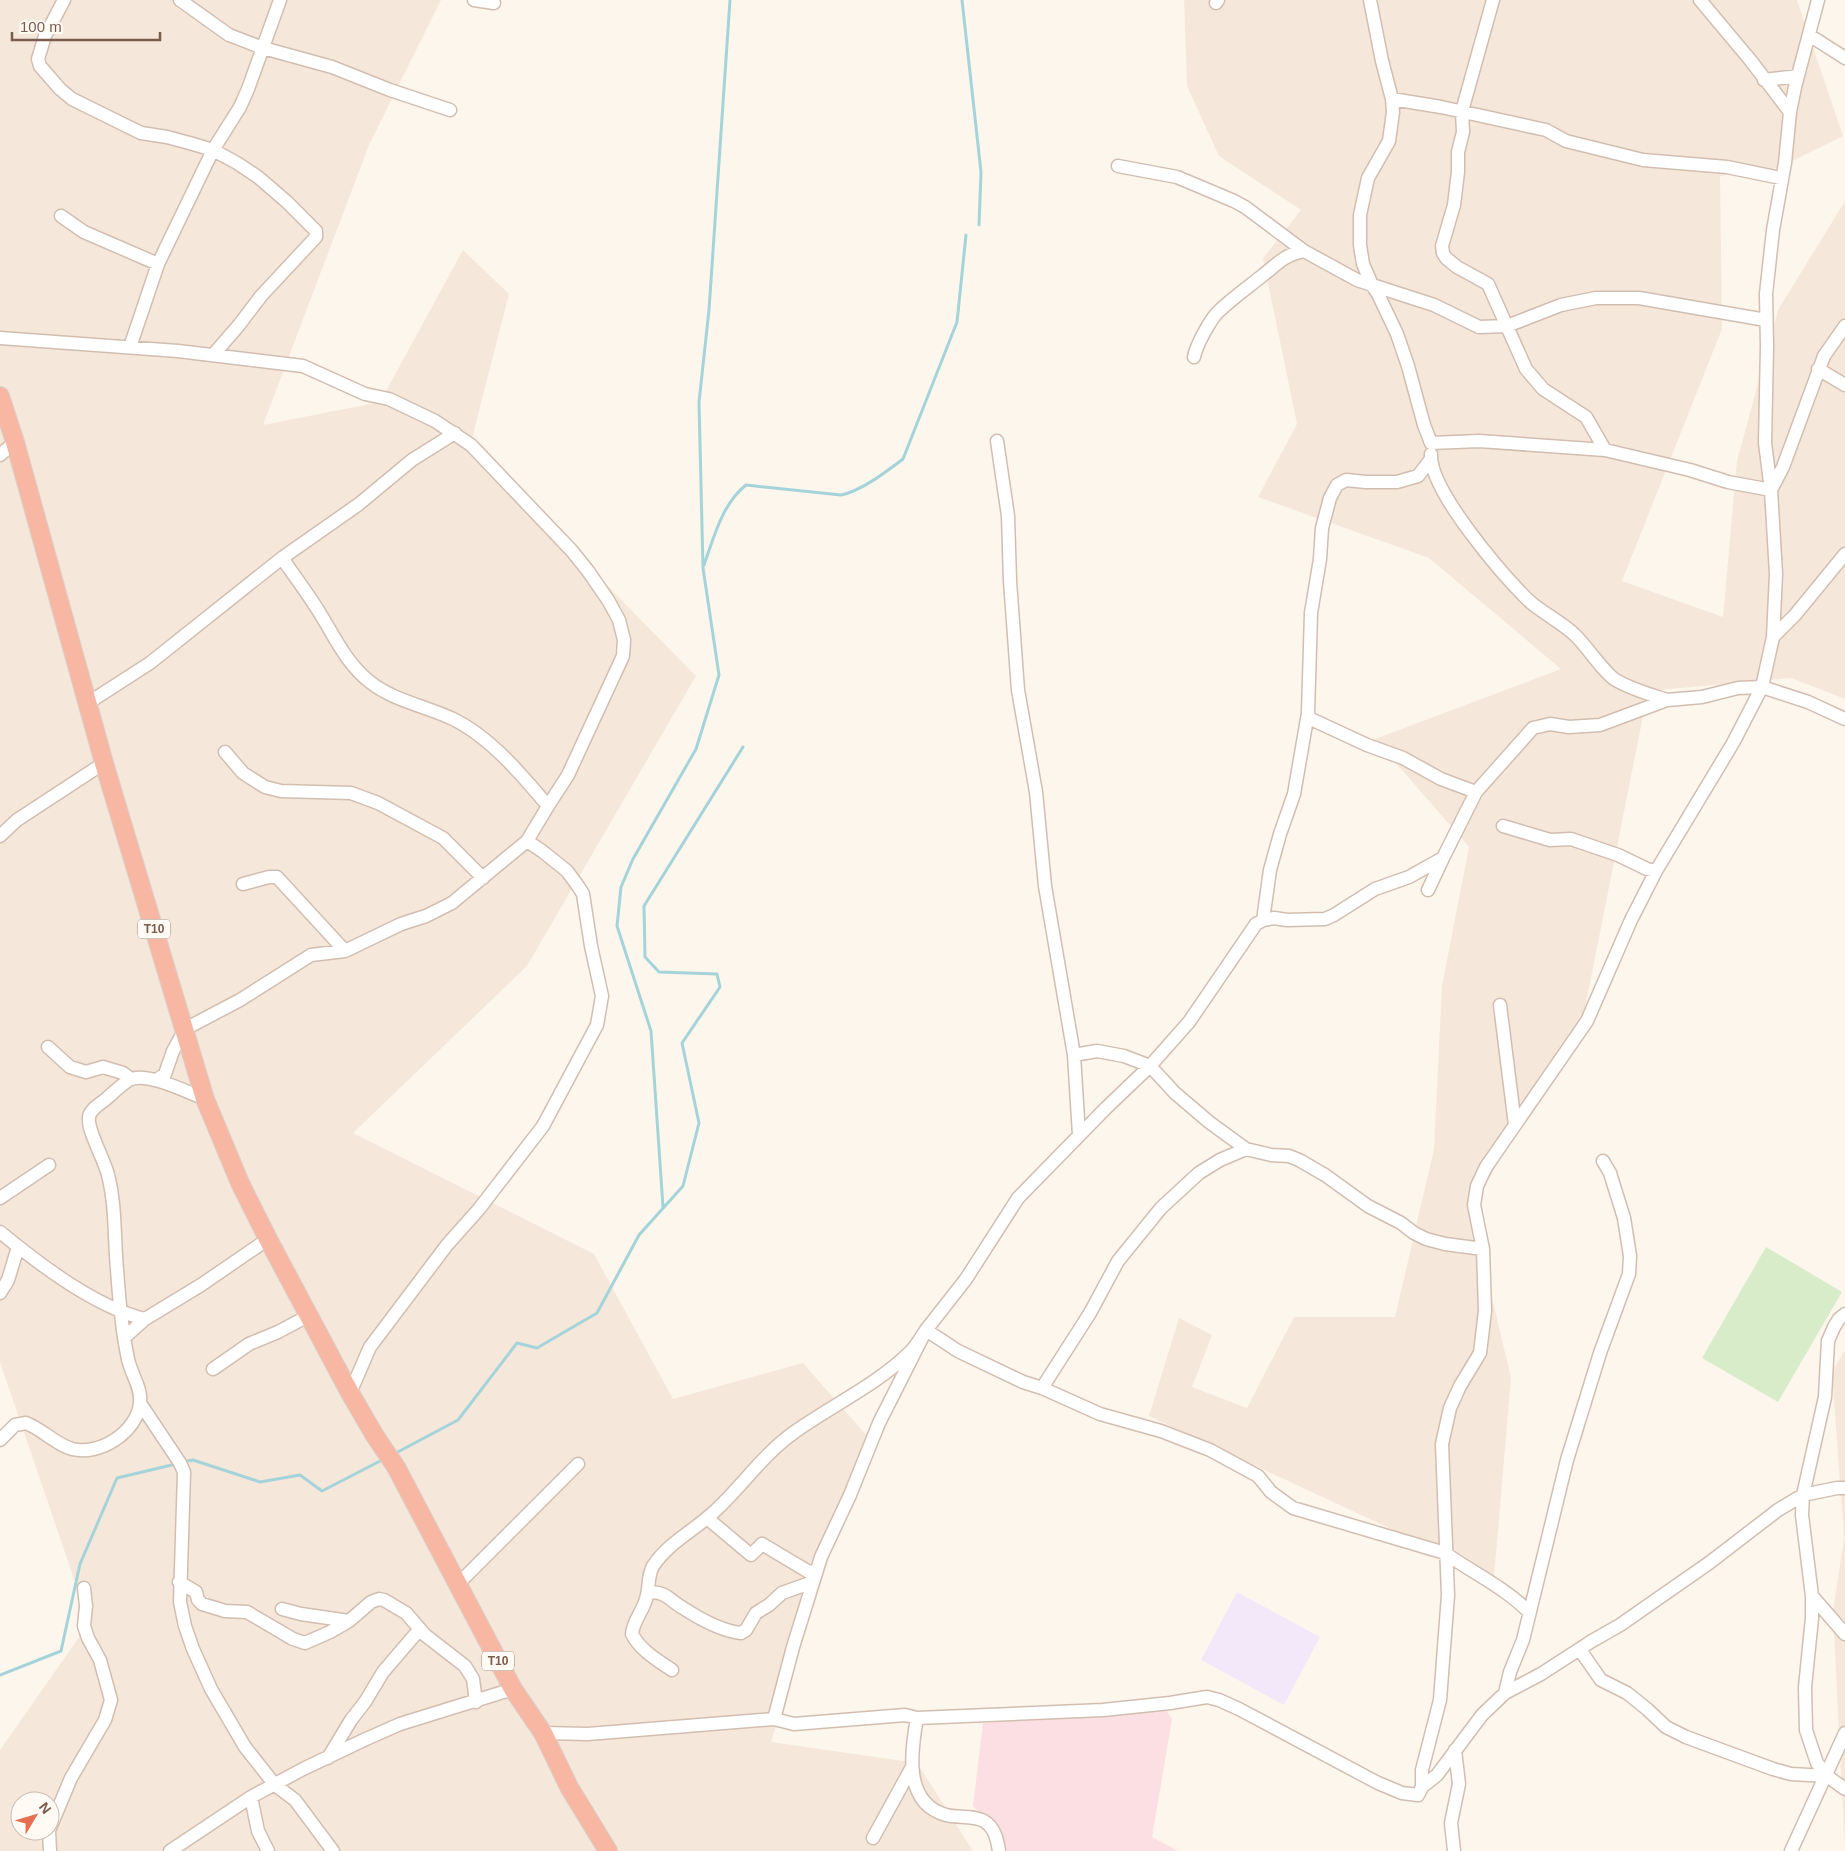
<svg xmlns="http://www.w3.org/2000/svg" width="1845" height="1851" font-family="Arial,sans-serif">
<rect width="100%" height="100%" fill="#fdf6ec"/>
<path fill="#f5e8da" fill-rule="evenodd" d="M 0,0 L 441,0 L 369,145 L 263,425 L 380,402 L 463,250 L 509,294 L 470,446 L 696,676 L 527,966 L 353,1133 L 594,1254 L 673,1399 L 803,1363 L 867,1436 L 771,1742 L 917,1763 L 973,1851 L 0,1851 L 0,1750 L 89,1623 L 0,1362 ZM 20,1801 L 50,1801 L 50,1831 L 20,1831 Z
M 1184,0 L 1797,0 L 1843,136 L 1778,168 L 1720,176 L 1722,329 L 1622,581 L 1723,617 L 1737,461 L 1778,310 L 1845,201 L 1845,699 L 1791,678 L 1648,691 L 1582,1023 L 1471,1208 L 1511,1378 L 1494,1577 L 1149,1416 L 1179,1318 L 1212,1335 L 1192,1387 L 1247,1408 L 1294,1317 L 1395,1317 L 1434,1149 L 1442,986 L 1469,847 L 1375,739 L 1561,669 L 1429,558 L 1258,497 L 1297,424 L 1263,258 L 1301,210 L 1219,156 L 1187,86 Z
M 1845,1350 L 1845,1851 L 1833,1612 L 1844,1538 L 1832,1372 Z"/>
<path fill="#f3e8fa" d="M 1237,1592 L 1320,1637 L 1284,1705 L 1201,1660 Z"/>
<path fill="#fbdfe3" d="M 1164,1707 L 1172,1719 L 1152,1837 L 1178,1851 L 1001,1851 L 995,1831 L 973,1806 L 983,1723 Z"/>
<path fill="#d8ecc9" d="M 1766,1247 L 1842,1292 L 1778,1402 L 1702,1358 Z"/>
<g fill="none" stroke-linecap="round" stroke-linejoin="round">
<path stroke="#a5d3da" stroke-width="3" d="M 962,0 L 981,172 L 979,225
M 704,565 C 714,537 722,504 746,485 L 841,495 C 861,491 886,472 903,459 L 957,322 L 966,235
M 663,1207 L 651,1031 L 617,926 L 621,887 L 633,859 L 696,749 L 719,675 L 703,568 L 699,402 L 709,310 L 730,0
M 394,1454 L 458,1420 L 517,1343 L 537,1348 L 597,1313 L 639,1235 L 683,1186 L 699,1123 L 682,1043 L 720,987 L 717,974 L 659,972 L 645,957 L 644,906 L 743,747
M 182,1462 L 193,1460 L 260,1482 L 300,1475 L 322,1491 L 384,1459
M 0,1675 L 61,1651 L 80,1564 L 117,1478 L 176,1464"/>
<g stroke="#d1beb0" stroke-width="15">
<path id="minor" d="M 64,0 L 45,36 L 38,59 L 40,66 L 60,89 L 72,99 L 141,133 L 167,137 L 193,144 L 213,150 L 237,163 L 258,177 L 287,202 L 316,231 L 316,237 L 261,296 L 239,325 L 213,355
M 180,0 L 229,35 L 263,48 L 332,67 L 390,90 L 450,110
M 474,0 L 494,3
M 1370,0 L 1382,61 L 1392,99 L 1393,112 L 1389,141 L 1368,178 L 1360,215 L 1360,245 L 1363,264 L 1372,285 L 1434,305 L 1479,327 L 1507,326 L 1561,305 L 1596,298 L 1639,298 L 1766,320
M 1493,0 L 1462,111 L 1463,132 L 1458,152 L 1458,172 L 1454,205 L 1442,246 L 1443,253 L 1446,258 L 1457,267 L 1488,284 L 1526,369 L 1543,389 L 1586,417 L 1605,450
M 1700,0 L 1751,61 L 1790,112
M 1216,3 L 1218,0
M 1809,35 L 1845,58
M 1764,80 L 1798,76
M 1392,99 L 1441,107 L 1532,127 L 1546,130 L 1566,141 L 1643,160 L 1727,167 L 1781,178
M 1118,166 L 1177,177 L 1234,201 L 1245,207 L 1304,251 L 1357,280 L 1372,285 L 1378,294 L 1397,334 L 1408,366 L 1424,425 L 1431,443 L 1479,441 L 1605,450 L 1690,470 L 1728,482 L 1771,490 L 1783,467 L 1824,356 L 1845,326
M 61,216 L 84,232 L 158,264
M 0,338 L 178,351 L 303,366 L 365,394 L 389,399 L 435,421 L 471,445 L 572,551 L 588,571 L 608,600 L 619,620 L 624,640 L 623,656 L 568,775 L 548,806 L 527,841 L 452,903 L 426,916 L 401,924 L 345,951 L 311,955 L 240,1000 L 185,1029 L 173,1051 L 165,1074 L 158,1079
M 130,347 L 158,264 L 213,150 L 240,107 L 248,89 L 280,0
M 1194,357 C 1196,346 1209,322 1217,313 C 1231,299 1247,288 1262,276 C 1276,265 1285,254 1304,251
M 1818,369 L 1845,385
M 997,441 L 1008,516 L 1010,581 L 1018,690 L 1036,792 L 1045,886 L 1074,1055 L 1079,1135
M 1431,454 C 1429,490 1502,574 1528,600 C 1542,613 1562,622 1576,636 C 1588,648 1602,670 1614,679 C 1630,689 1649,694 1667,700
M 0,455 L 15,442
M 1431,459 L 1418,476 L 1397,482 L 1366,482 L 1346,480 L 1337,485 L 1330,498 L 1322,528 L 1320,559 L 1311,613 L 1308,713 L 1309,718 L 1313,720 L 1367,745 L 1403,758 L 1441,779 L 1476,792
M 282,558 C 295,577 309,595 321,615 C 335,638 347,664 370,682 C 394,701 426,706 453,719 C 490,737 522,775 548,806
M 1773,637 L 1795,615 L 1845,554
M 88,703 L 150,663 L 282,558 L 359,504 L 412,460 L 455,433
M 225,752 L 243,773 L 265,787 L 281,791 L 351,793 L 378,803 L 443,838 L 483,878
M 1503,826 L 1550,840 L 1571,839 L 1618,855 L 1647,869 L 1656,871
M 0,836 L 17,820 L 104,763
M 243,884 L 269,877 L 277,877 L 345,951
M 1428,890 L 1443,858
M 1263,920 L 1270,870 L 1280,834 L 1294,794 L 1308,713
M 1500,1005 L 1515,1125
M 48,1047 L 70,1067 L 86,1072 L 103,1067 L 123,1073 L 131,1079
M 1074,1055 L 1097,1051 L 1124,1056 L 1150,1066 L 1175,1093 L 1209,1122 L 1246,1149
M 0,1198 L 49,1165
M 0,1232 C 39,1264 95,1307 145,1319
M 0,1293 L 8,1280 L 18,1247
M 1845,1314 L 1839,1319 L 1834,1327 L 1828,1341 L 1825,1397 L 1803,1495 L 1802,1515 L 1812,1596 L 1812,1618 L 1805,1687 L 1806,1730 L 1817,1763 L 1827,1776 L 1845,1789
M 125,1337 L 145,1319 L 201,1285 L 268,1239
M 213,1369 L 249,1344 L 278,1332 L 308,1316
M 1042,1388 L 1090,1313 L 1118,1261 L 1161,1208 L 1199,1173 L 1220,1160 L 1246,1149 L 1271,1155 L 1289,1156 L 1299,1160 L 1325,1175 L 1368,1206 L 1401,1223 L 1414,1233 L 1426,1239 L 1445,1244 L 1483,1249
M 350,1393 L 370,1347 L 447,1245 L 479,1209 L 543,1126 L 597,1025 L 602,996 L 591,946 L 583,894 L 578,886 L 567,871 L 542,851 L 527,841
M 140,1403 L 180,1463 L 184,1472 L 180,1602 L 185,1626 L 193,1649 L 211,1689 L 245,1747 L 275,1785 L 295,1800 L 333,1851
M 0,1440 L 15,1425 L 26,1423 C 42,1429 55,1444 72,1449 C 100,1456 137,1432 140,1403 C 142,1388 131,1374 128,1359 C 122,1331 119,1299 117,1269 C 114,1238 116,1206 108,1175 C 105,1161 87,1130 89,1118 C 89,1110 100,1104 106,1099 C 113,1093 121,1085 129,1080 C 146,1071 187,1092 205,1099
M 707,1518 L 751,1555 L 762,1544 L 809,1572 L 816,1571
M 179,1582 L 196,1592 L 198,1600 L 202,1604 L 225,1611 L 247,1612 L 293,1639 L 305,1643 L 330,1632 L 349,1621 L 371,1602 L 379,1599 L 384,1600 L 406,1613 L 425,1635 L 465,1666 L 473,1679 L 476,1702
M 458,1584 L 578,1464
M 648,1592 C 667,1592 668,1599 683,1608 C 700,1619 721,1631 741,1633 L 746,1630 L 756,1613 L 769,1605 L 782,1593 L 813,1582
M 1812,1596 L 1845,1634
M 282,1609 L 301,1614 L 349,1621
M 1580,1650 L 1601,1680 L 1627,1693 L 1647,1709 L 1666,1727 L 1686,1737 L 1773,1769 L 1791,1774 L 1827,1776
M 672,1670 C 657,1660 640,1650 632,1634 C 633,1621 643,1611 646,1599 C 650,1587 647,1577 653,1566 C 669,1542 695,1530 715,1511 C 743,1485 764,1453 796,1431 C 834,1404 877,1385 911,1351 C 917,1345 921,1337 926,1330 L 958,1351 L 1023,1382 L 1042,1388 L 1100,1414 L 1161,1431 L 1210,1450 L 1258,1476 L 1271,1492 L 1293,1508 L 1445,1553 C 1473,1573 1504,1587 1529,1612
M 1505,1693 L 1510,1672 L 1523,1640 L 1567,1460 L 1600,1353 L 1629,1274 L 1630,1256 L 1624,1218 L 1610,1173 L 1603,1161
M 917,1718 C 911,1751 903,1803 946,1815 C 957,1818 974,1815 984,1821 C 995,1828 997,1839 999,1851
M 774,1719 L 793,1647 L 821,1557 L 850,1495 L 879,1423 L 926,1330 L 966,1279 L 1018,1198 L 1106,1108 L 1150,1066 L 1189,1022 L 1256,924 L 1263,920 L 1274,918 L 1287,920 L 1325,919 L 1334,915 L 1375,889 L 1409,877 L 1443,858 L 1476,792 L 1533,728 L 1550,724 L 1569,727 L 1600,725 L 1667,700 L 1702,697 L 1738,688 L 1762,687 L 1808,702 L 1845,719
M 543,1733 L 588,1734 L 774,1719 L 794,1724 L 905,1715 L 917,1718 L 1103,1710 L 1170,1703 L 1207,1697 L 1219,1700 L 1239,1709 L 1378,1783 L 1402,1793 L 1418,1795 L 1422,1787 L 1422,1770 L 1440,1700 L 1448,1595 L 1442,1444 L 1450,1408 L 1460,1386 L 1480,1353 L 1485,1311 L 1483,1249 L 1474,1205 L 1477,1186 L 1486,1167 L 1587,1021 L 1631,920 L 1656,871 L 1733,743 L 1762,687 L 1773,637 L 1776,574 L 1771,490 L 1765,443 L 1767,346 L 1766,294 L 1773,230 L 1785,163 L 1790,112 L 1795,87 L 1818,0
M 328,1758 L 351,1720 L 365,1702 L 383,1672 L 419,1630
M 1422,1787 L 1437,1775 L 1482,1715 L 1505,1693 L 1541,1674 L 1592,1641 L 1620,1625 L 1709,1563 L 1778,1510 L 1803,1495 L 1837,1488 L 1845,1488
M 251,1797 L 258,1831 L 268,1851
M 50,1828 L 71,1778 L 105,1720 L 111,1700 L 100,1660 L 88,1638 L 84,1626 L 86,1606 L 84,1588
M 49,1831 L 50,1851
M 873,1838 L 912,1767
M 170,1851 L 251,1797 L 303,1769 L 366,1739 L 400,1724 L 513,1689
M 1454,1851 L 1451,1823 L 1459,1784 L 1455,1750
M 1791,1851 L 1845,1733"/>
</g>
<g stroke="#dad1cd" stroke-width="20">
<path id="highway" d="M 0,396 L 15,442 L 104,763 L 205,1099 L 240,1183 L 268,1239 L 350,1393 L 375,1436 L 396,1467 L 513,1689 L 543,1733 L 569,1787 L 608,1851"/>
</g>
<use href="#minor" stroke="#fff" stroke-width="12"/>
<use href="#highway" stroke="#f7b7a3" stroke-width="18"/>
</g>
<g text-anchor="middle" stroke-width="4" stroke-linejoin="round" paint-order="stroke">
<g fill="#fffaf3" stroke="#a28b7f" stroke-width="1">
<rect x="138" y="919.5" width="32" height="19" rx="4"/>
<rect x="482" y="1651.5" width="32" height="19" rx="4"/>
</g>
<g font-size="12" font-weight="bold" fill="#7a5c4d">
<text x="154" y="933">T10</text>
<text x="498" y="1665">T10</text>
</g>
</g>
<g transform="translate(35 1816) rotate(52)"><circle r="24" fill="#fffaf3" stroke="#cabbb1"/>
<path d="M0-4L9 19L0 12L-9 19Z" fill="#e76f51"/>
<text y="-8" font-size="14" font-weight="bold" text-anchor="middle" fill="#7a5c4d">N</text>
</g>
<path d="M12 32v8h148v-8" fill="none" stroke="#7a5c4d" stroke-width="2.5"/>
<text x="20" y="32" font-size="15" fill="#7a5c4d" stroke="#fffaf3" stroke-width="4" paint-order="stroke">100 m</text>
</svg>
